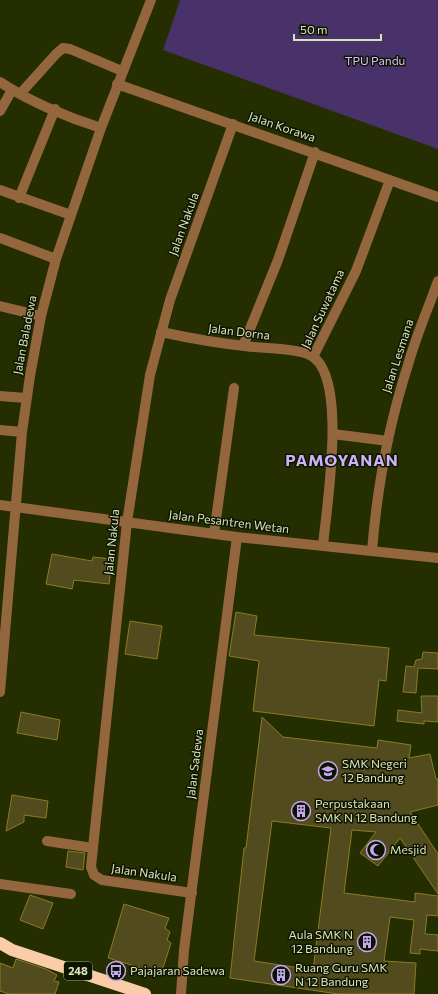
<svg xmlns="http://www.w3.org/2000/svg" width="438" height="994" font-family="Commissioner,sans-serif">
<rect width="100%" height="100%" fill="#242e01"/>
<path fill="#49316a" d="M 180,0 L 438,0 L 438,149 L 163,50 Z"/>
<path fill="#524b1d" stroke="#8a7d21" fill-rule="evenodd" d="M 52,554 L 92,561 L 93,557 L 112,559 L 109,584 L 74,580 L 72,589 L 46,584 Z
M 236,612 L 257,616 L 254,635 L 389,648 L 386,681 L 379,680 L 374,726 L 253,711 L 259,661 L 229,656 Z
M 130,621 L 162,626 L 157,659 L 125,654 Z
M 423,652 L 438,653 L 438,669 L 418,668 L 416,693 L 403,692 L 406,666 L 414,667 L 416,660 L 422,659 Z
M 421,696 L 438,696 L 438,722 L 424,721 L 424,724 L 397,721 L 398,710 L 422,713 Z
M 21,712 L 60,720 L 57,740 L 17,733 Z
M 262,717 L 283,737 L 377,748 L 378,740 L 411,745 L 409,758 L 430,754 L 436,779 L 438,779 L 438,805 L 410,812 L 438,854 L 438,894 L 400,838 L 378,866 L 360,853 L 376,832 L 352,830 L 344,893 L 415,902 L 415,893 L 438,896 L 438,916 L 427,915 L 425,934 L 438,935 L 438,951 L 420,949 L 420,954 L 410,953 L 414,920 L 390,917 L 384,961 L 416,963 L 414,994 L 338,994 L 230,978 L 244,848 L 246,848 ZM 272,821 L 331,828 L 313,970 L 254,961 Z
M 12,795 L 48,801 L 46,818 L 24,815 L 24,822 L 6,831 Z
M 68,851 L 85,853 L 83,870 L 66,867 Z
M 30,895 L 53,903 L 43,929 L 20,920 Z
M 124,904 L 169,918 L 165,928 L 170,932 L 167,940 L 171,943 L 161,974 L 108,958 Z
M 16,959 L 46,969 L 57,975 L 54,981 L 59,982 L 55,994 L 9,994 L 0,991 L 0,963 L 13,968 Z"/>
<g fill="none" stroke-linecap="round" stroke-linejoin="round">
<path stroke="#93663e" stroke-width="10" d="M 0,82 C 28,101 69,118 101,128
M 117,84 L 438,197
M 20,94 L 56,54 L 63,48 L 70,49 L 122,71
M 0,111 L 12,90
M 0,190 L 71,215
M 19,198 L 55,109
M 0,238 L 56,259
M 0,306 L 41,316
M 161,332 C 189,338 216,343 245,346 C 265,349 289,347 308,354 C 350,370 326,509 323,546
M 243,346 L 278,260 L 315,152
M 313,357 L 356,271 L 390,180
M 0,396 L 26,398
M 0,430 L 22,432
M 333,434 L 388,441
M 0,505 L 237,537 L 438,558
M 214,534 L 234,388
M 372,551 C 377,488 389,424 408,365 C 416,336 428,309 438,281
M 0,692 L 22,432 L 30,376 L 41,316 L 56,259 L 101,128 L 151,0
M 47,841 L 93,848
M 0,884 L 71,894
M 192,893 L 102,880 L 94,875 L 91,867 L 127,522 L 150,375 L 170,300 L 233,124
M 181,994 L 184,950 L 237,537"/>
<path stroke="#facca7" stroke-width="12" d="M 0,943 L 12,950 L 145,994"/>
</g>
<defs>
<g id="school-ring" transform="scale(1)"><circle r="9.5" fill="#0f1400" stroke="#c3a7f2" stroke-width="1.5"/><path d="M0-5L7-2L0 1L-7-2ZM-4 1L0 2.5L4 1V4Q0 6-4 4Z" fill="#c3a7f2"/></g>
<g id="building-ring" transform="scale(1)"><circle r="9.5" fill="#0f1400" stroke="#c3a7f2" stroke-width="1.5"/><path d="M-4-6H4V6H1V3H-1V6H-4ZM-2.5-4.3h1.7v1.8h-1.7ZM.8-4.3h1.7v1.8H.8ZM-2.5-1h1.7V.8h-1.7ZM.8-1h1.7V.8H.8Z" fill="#c3a7f2"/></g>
<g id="mosque-ring" transform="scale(1)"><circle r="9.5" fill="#0f1400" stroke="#c3a7f2" stroke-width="1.5"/><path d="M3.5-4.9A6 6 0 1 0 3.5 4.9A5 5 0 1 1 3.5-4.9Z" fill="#c3a7f2"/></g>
<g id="bus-ring" transform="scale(1)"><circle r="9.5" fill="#0f1400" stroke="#c3a7f2" stroke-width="1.5"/><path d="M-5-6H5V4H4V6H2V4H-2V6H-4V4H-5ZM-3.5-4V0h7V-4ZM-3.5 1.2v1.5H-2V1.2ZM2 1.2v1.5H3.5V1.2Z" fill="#c3a7f2"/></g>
</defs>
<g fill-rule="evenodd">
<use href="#school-ring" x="328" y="771"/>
<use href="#building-ring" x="301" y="811"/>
<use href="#mosque-ring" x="376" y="850"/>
<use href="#building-ring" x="367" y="942"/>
<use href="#bus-ring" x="116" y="971"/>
<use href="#building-ring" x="281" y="975"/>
</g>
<g text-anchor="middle" stroke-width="3" stroke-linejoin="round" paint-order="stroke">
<rect fill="#0f1400" stroke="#9ba683" stroke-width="1" x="64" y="962" width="28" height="18" rx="3"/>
<g font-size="11" font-weight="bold" fill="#d7e4bb">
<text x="78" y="975">248</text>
</g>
<g font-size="12" fill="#d5befd" stroke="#0f1400">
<text x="375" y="65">TPU Pandu</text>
</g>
<g font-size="12" fill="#d7e4bb" stroke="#0f1400">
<text transform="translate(282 127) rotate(19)" y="4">Jalan Korawa</text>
<text transform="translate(184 224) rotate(-70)" y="4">Jalan Nakula</text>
<text transform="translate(323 309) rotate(-65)" y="4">Jalan Suwatama</text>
<text transform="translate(239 332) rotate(7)" y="4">Jalan Dorna</text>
<text transform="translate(25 335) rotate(-79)" y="4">Jalan Baladewa</text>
<text transform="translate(398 356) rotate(-72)" y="4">Jalan Lesmana</text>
<text transform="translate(229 522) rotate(7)" y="4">Jalan Pesantren Wetan</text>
<text transform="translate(112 542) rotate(-84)" y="4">Jalan Nakula</text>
<text transform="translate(195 764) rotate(-83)" y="4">Jalan Sadewa</text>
<text transform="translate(144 873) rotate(8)" y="4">Jalan Nakula</text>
</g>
<g font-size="12" fill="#d7e4bb" stroke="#0f1400" text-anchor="start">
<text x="342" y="768">SMK Negeri<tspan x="342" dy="14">12 Bandung</tspan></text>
<text x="315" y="808">Perpustakaan<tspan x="315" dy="14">SMK N 12 Bandung</tspan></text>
<text x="390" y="854">Mesjid</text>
<text x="353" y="939" text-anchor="end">Aula SMK N<tspan x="353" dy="14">12 Bandung</tspan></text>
<text x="295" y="972">Ruang Guru SMK<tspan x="295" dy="14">N 12 Bandung</tspan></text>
<text x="130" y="975">Pajajaran Sadewa</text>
</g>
<g font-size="16" font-weight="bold" letter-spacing="1" fill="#ccb2f8" stroke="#0f1400">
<text x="342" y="466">PAMOYANAN</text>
</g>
</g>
<path d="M294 34v6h87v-6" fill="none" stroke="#d7e4bb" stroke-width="2"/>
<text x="300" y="34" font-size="12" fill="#d7e4bb" stroke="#0f1400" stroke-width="3" paint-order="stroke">50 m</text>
</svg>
